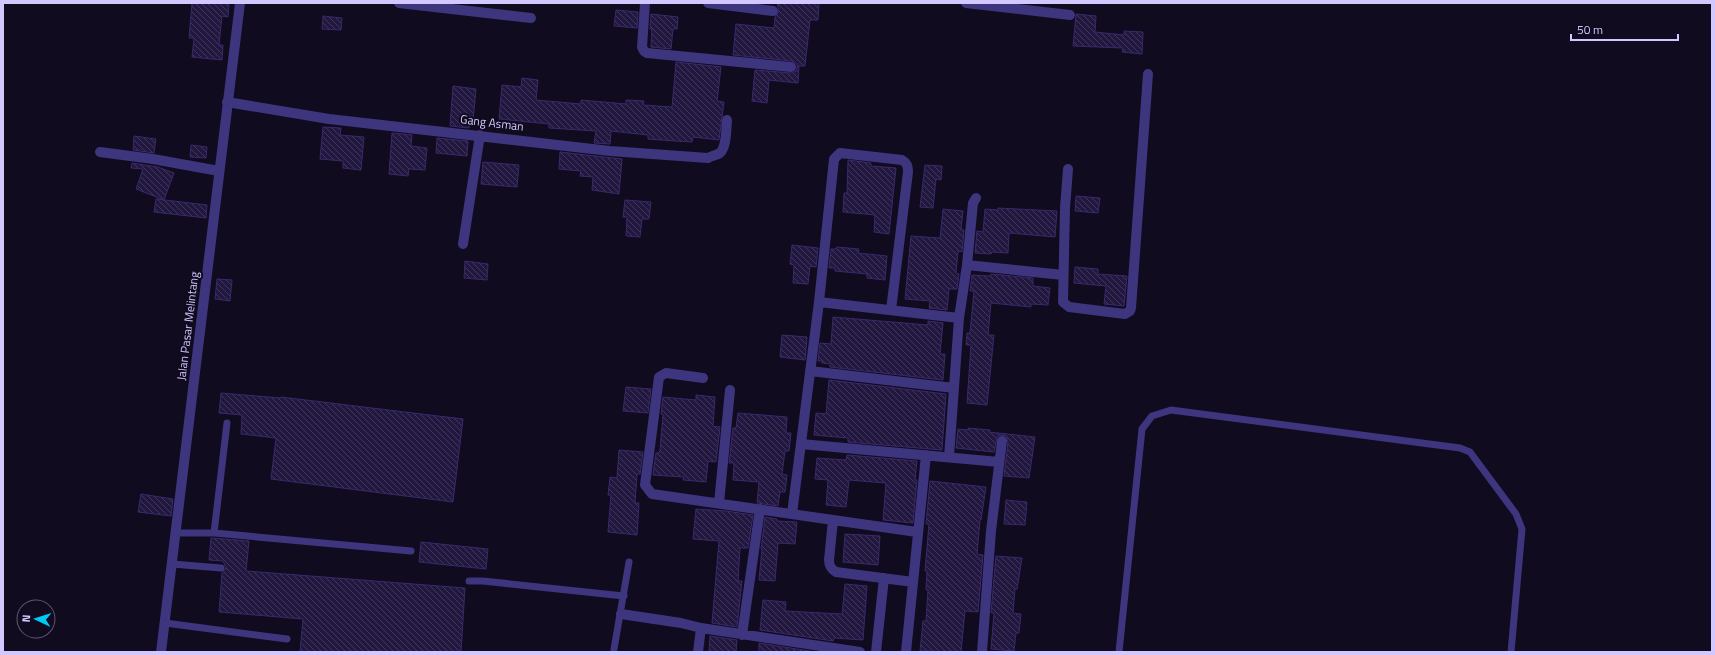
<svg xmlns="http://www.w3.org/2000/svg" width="1715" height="655" font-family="'Titillium Web',sans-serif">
<defs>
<pattern id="building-back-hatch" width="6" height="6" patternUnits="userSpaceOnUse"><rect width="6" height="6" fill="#22173f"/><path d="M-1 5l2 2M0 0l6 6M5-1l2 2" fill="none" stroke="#41375c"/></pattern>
</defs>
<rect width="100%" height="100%" fill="#100b1e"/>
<path fill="url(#building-back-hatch)" stroke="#3a296c" d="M 192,3 L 229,3 L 228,17 L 222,16 L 219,45 L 223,45 L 222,60 L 192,57 L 194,38 L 189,38 Z
M 777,3 L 819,3 L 818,20 L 810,20 L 805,66 L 799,66 L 798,83 L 769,80 L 767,103 L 752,101 L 755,70 L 791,73 L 796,71 L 797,68 L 797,64 L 792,61 L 733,55 L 736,24 L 774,28 L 775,17 L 779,11 Z
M 616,10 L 638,12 L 637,28 L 614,26 Z
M 651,14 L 678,17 L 677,29 L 673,29 L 671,49 L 651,47 L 652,29 L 650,29 Z
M 1076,14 L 1096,16 L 1095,32 L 1124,35 L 1124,31 L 1143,32 L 1142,54 L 1122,52 L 1123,48 L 1073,46 Z
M 323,16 L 342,18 L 341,30 L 322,29 Z
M 676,62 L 721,67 L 717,101 L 724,102 L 719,140 L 693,137 L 692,142 L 675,141 L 648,139 L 648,135 L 611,131 L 610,144 L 594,143 L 596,131 L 549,128 L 549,124 L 499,119 L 502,85 L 521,87 L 522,78 L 538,80 L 536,100 L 581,104 L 581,100 L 626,104 L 626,100 L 644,101 L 643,105 L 672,107 Z
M 453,86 L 476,89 L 473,121 L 470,120 L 469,128 L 450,126 Z
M 323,127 L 341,128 L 340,135 L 364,137 L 361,170 L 343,168 L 343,161 L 320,159 Z
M 392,133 L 412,135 L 411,146 L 427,148 L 425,170 L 409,169 L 408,176 L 389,174 Z
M 134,136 L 156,139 L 154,153 L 133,150 Z
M 437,138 L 468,141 L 467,156 L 436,153 Z
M 191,145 L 207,147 L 206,158 L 190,157 Z
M 560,152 L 622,159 L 619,194 L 592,190 L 593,177 L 580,176 L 581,171 L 559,169 Z
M 848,160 L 871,163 L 871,166 L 896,168 L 889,234 L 874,232 L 875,215 L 843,212 L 844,193 L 847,193 Z
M 483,162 L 519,165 L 517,187 L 481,184 Z
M 132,163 L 158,167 L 174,173 L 164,200 L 136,189 L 143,169 L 131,168 Z
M 925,165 L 942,166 L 941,180 L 936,179 L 933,208 L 920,207 Z
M 1076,196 L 1100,198 L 1098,213 L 1075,211 Z
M 156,199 L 207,205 L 206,218 L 154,212 Z
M 625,200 L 651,202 L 649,219 L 642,219 L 640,237 L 626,236 L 627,217 L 623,217 Z
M 998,208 L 1057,211 L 1055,237 L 1009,233 L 1008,253 L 992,252 L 991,254 L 975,253 L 977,231 L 983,232 L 985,209 L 998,210 Z
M 943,209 L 963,211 L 961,230 L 964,230 L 962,252 L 958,251 L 956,273 L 959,274 L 957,289 L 949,289 L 947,310 L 929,308 L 930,301 L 905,299 L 911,236 L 940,238 Z
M 792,245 L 818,248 L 816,267 L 810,266 L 808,284 L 793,283 L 794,265 L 790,264 Z
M 837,247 L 859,249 L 858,253 L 887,256 L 885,280 L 867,278 L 867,274 L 835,271 L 835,268 L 829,268 L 831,249 L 836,249 Z
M 465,261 L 488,264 L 487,280 L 464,278 Z
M 1075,267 L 1098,269 L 1098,274 L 1127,276 L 1124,306 L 1104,304 L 1106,286 L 1074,283 Z
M 991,274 L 1033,278 L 1033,286 L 1050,288 L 1048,305 L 1031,304 L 1031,307 L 991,303 L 988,335 L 994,335 L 987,405 L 967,403 L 971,345 L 966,345 L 967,333 L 970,333 L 974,291 L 970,291 L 972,275 L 991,276 Z
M 217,279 L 232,280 L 230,301 L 215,299 Z
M 833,317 L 928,325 L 928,321 L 943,323 L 940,354 L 945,354 L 943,380 L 830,367 L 830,364 L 822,363 L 822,361 L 818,361 L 820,343 L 831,344 Z
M 782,335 L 807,337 L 805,360 L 780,357 Z
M 829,380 L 946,394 L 942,450 L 848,442 L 848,438 L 814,435 L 816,413 L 826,414 Z
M 626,387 L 651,389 L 648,413 L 623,411 Z
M 221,393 L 281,398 L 281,397 L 463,419 L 453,502 L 271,479 L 276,438 L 241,434 L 242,415 L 219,413 Z
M 696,395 L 715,397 L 713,426 L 720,427 L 716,462 L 708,461 L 706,482 L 683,480 L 684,477 L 653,475 L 656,453 L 659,453 L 660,450 L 663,415 L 661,414 L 663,397 L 696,400 Z
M 738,413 L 787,417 L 786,433 L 791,433 L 789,451 L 785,451 L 782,474 L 787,475 L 785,492 L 780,492 L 778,506 L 757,503 L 759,482 L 733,480 L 734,463 L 729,463 L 733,428 L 736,428 Z
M 968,428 L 990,430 L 989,432 L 1035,437 L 1029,478 L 1004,476 L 1008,442 L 1006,436 L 1000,435 L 997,437 L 994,452 L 956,448 L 958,429 L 968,430 Z
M 619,450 L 643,452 L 640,474 L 637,474 L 635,503 L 639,503 L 637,535 L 608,532 L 611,495 L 608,495 L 610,477 L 617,478 Z
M 847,455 L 917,461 L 915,480 L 917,480 L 913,523 L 883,520 L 886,483 L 849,480 L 846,507 L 826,505 L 828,480 L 815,479 L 817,458 L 846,460 Z
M 930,481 L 986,487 L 981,520 L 980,520 L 977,554 L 983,555 L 978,612 L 965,611 L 961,652 L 920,651 L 923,621 L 926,621 L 928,590 L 926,590 L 927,571 L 925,571 L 929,524 L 926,524 Z
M 141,494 L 173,499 L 171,516 L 138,512 Z
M 1006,500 L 1027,502 L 1025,525 L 1004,524 Z
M 696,509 L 726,511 L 753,515 L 748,548 L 740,548 L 738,581 L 742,581 L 737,627 L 712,623 L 719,541 L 693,539 Z
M 765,517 L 777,519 L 777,521 L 797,522 L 795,544 L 778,543 L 775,581 L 759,580 L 762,549 L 761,549 Z
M 845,534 L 880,536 L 878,565 L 843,562 Z
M 211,538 L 249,541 L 246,571 L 465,588 L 461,652 L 300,652 L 303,619 L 219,612 L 222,573 L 226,568 L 223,561 L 209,560 Z
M 421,542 L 488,549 L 486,569 L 419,562 Z
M 996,556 L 1022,558 L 1017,589 L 1015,589 L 1013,613 L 1021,614 L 1019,633 L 1016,633 L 1014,651 L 991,649 L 994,613 L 991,613 Z
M 845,584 L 867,586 L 863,640 L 834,638 L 833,641 L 760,630 L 763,600 L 786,602 L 785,611 L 842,614 Z
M 710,636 L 737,640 L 736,652 L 709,652 Z
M 759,643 L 816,652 L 759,652 Z"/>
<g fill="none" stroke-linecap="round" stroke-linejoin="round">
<path stroke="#3d357e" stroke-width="7" d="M 176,533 L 214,533 L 227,423
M 214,533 L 411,551
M 172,564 L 221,568
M 469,581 L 483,581 L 624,596
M 165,623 L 287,639
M 614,649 L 629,562
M 1119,652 L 1142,429 L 1152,416 L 1171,410 L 1460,448 L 1470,452 L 1516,514 L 1522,529 L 1511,652"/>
<path stroke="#3d357e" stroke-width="10" d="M 399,3 L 531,18
M 645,3 L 642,47 L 644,51 L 647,53 L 791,67
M 708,3 L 773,11
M 966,3 L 1070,15
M 227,102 L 329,119 L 610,151 L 708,158 C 711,156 717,155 720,153 C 727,146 726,129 727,120
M 100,152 L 153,159 L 219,171
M 1068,169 L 1065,208 L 1063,302 L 1069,307 L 1125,314 L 1130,311 L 1131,308 L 1148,74
M 463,244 L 480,135
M 967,265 L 1063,275
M 819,302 L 959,318
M 810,371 L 954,388
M 703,378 L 666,373 L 659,377 L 645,485 L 652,494 L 833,520 L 829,560 C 829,566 831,569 836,572 L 913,582
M 801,444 L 999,462
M 949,457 L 959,318 L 967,265 L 973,203 L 976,198
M 719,503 L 730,390
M 792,514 L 819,302 L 834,159 L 840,153 L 902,160 C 907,163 908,166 908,172 L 891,310
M 833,520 L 917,532
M 621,614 L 681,623 L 701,628 L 698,652
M 701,628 L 860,652
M 742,635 L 760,509
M 876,652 L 884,578
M 906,652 L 926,455
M 982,652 L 991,531 L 1002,441"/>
<path stroke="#3d357e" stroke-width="10" d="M 161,652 L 240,3"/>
</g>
<g text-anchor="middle" stroke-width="4" stroke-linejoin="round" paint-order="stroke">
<g font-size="12" fill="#d2c8ff" stroke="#100b1e">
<text transform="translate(492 123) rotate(7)" y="4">Gang Asman</text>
<text transform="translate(188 326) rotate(-83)" y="4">Jalan Pasar Melintang</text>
</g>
</g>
<rect width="1715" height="655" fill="none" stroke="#d2c8ff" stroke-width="8"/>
<g transform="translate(36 619) rotate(274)"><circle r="19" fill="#100b1e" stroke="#5e5778"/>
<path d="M0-3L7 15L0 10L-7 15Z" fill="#00caf3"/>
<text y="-6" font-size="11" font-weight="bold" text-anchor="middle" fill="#d2c8ff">N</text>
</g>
<path d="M1571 34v6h107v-6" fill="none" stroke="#d2c8ff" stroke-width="2"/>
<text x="1577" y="34" font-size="12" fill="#d2c8ff" stroke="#100b1e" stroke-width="3" paint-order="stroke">50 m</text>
</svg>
